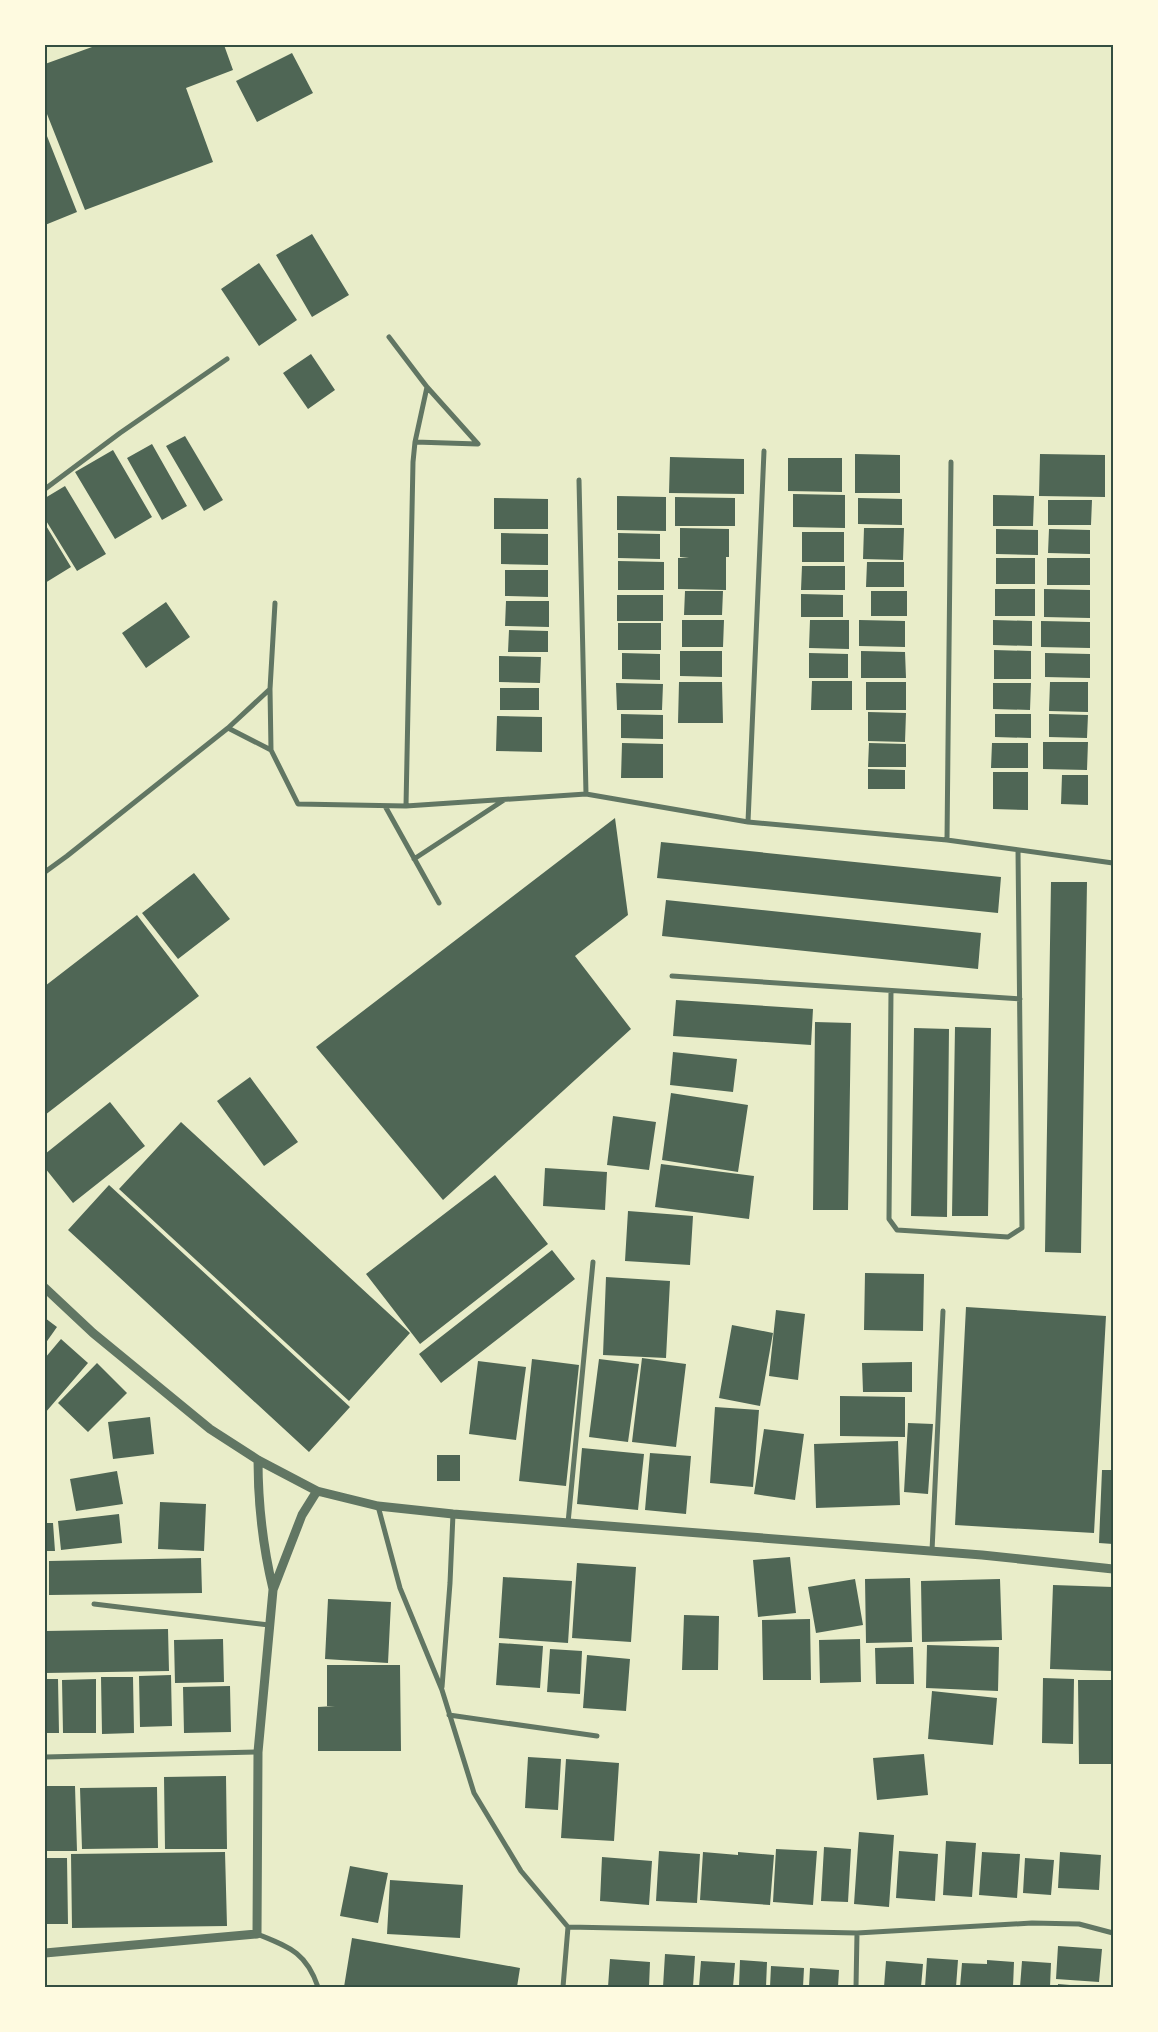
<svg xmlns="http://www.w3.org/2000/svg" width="1158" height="2032" font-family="'Sofia Sans Condensed',sans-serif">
<rect width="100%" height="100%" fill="#e9edc9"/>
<path fill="#4f6655" d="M 91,45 L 224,45 L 233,70 L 186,88 L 213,162 L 85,210 L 45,109 L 45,64 L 92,47 Z
M 292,53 L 313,93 L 257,122 L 236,81 Z
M 45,131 L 77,212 L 45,225 Z
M 312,234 L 349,295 L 312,317 L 276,255 Z
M 259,263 L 297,320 L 259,346 L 221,289 Z
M 311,354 L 335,390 L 308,409 L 283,373 Z
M 185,436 L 223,500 L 204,511 L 166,446 Z
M 152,444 L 187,506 L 162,520 L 127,458 Z
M 113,450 L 152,517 L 115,539 L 75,472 Z
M 855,454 L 900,455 L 900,493 L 855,493 Z
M 1040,454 L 1105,455 L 1105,497 L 1039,496 Z
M 670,457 L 744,459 L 744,494 L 669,493 Z
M 788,458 L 842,458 L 842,492 L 788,491 Z
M 65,486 L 106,554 L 77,571 L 45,519 L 45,498 Z
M 793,494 L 845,495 L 845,528 L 793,527 Z
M 993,495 L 1034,496 L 1033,526 L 993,526 Z
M 617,496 L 666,497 L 666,531 L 617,530 Z
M 675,497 L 735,498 L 735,526 L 675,526 Z
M 494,498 L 548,499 L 548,529 L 494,529 Z
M 858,498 L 902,499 L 902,525 L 858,524 Z
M 1048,500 L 1092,500 L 1091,525 L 1048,525 Z
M 45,524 L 71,567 L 45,583 Z
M 680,528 L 729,529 L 729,557 L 726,557 L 726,590 L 678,589 L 678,558 L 689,558 L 680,557 Z
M 864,528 L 904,528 L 903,560 L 863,559 Z
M 996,529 L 1038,530 L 1038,555 L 996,554 Z
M 1049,529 L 1090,530 L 1090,554 L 1048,553 Z
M 802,532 L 844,532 L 844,562 L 802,562 Z
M 501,533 L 548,534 L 548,565 L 501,564 Z
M 618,533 L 660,534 L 660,559 L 618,558 Z
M 996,558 L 1035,558 L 1035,584 L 996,584 Z
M 1047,558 L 1090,558 L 1090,585 L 1047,585 Z
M 618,561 L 664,562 L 664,590 L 618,590 Z
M 867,562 L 904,562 L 904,587 L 866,587 Z
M 802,566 L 845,566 L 845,590 L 801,590 Z
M 505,570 L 548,570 L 548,597 L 505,596 Z
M 995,589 L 1035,589 L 1035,616 L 995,616 Z
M 1044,589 L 1090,590 L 1090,618 L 1044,617 Z
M 685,591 L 723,591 L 722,615 L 684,615 Z
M 871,591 L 907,591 L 907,616 L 871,616 Z
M 801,594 L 843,595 L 843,617 L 801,617 Z
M 617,595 L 663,595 L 663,621 L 617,621 Z
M 506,601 L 549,601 L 549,627 L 505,626 Z
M 166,602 L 190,637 L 146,668 L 122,633 Z
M 682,620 L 724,620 L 723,647 L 682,647 Z
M 810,620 L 849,620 L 849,649 L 809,648 Z
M 859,620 L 905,621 L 905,647 L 859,646 Z
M 993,620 L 1032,621 L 1032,646 L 993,645 Z
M 1041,621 L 1090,622 L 1090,648 L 1041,647 Z
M 618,623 L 661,623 L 661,650 L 618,650 Z
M 509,630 L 548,631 L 548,652 L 508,652 Z
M 994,650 L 1031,651 L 1031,679 L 994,679 Z
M 680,651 L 722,651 L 722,677 L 680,676 Z
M 861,651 L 905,652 L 906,678 L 861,678 Z
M 622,653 L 660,654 L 660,680 L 622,679 Z
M 809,653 L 848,654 L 848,678 L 809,678 Z
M 1045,653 L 1090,654 L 1090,678 L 1045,677 Z
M 499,656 L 541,657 L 540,683 L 499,682 Z
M 812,681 L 852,681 L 852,710 L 811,710 Z
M 679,682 L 722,682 L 723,723 L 678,723 Z
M 866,682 L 906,682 L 906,710 L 866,710 Z
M 1050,682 L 1088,682 L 1088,712 L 1049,711 Z
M 616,683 L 663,684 L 662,710 L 617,710 Z
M 993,683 L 1031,683 L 1030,710 L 993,709 Z
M 500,688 L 539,688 L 539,710 L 500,710 Z
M 868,712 L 906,713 L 905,742 L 868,741 Z
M 621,714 L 663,715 L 663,739 L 621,738 Z
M 995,714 L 1031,714 L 1031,738 L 995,737 Z
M 1049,714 L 1088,715 L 1087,738 L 1049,737 Z
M 497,716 L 542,717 L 542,752 L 496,751 Z
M 1043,742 L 1088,742 L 1087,770 L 1043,769 Z
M 622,743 L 663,744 L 663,778 L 621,778 Z
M 869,743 L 906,744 L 906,767 L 868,767 Z
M 992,743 L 1028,743 L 1028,768 L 991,768 Z
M 868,769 L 905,770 L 905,789 L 868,789 Z
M 993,772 L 1028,772 L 1028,810 L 993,809 Z
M 1062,775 L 1088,775 L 1088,805 L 1061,804 Z
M 615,818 L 628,915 L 575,956 L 631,1029 L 443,1200 L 316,1047 Z
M 661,842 L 1001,877 L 998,913 L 657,878 Z
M 194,873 L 230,919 L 178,959 L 142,913 Z
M 1051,882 L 1087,882 L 1081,1253 L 1045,1252 Z
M 666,900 L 981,933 L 978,969 L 662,936 Z
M 137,915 L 199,996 L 45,1115 L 45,986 Z
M 676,1000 L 813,1009 L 811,1045 L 673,1036 Z
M 815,1022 L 851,1023 L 848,1210 L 813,1210 Z
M 955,1027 L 991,1028 L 988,1216 L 952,1216 Z
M 914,1028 L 949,1029 L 947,1217 L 911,1216 Z
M 673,1052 L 737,1059 L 733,1092 L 670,1085 Z
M 250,1077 L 298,1142 L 264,1166 L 217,1101 Z
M 671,1093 L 748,1105 L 738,1172 L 662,1160 Z
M 110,1102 L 145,1146 L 73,1203 L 45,1168 L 45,1154 Z
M 613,1116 L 656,1122 L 649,1170 L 607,1165 Z
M 181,1122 L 410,1333 L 349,1401 L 119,1189 Z
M 661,1164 L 754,1176 L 749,1219 L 655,1207 Z
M 545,1168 L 607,1172 L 605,1210 L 543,1206 Z
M 495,1175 L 548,1244 L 420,1344 L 366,1274 Z
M 109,1185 L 350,1407 L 309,1452 L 68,1230 Z
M 628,1211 L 693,1216 L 690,1265 L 625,1261 Z
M 552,1250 L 575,1279 L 441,1383 L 419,1354 Z
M 865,1273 L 924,1274 L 923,1331 L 864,1330 Z
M 606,1277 L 670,1281 L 666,1358 L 603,1355 Z
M 966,1307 L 1106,1316 L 1094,1533 L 955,1525 Z
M 776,1310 L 805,1314 L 798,1380 L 769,1376 Z
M 45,1318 L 57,1327 L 45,1344 Z
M 732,1325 L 773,1333 L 760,1406 L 719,1398 Z
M 61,1339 L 88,1363 L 45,1413 L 45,1358 Z
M 642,1358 L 686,1364 L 676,1447 L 632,1442 Z
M 532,1359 L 579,1365 L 566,1486 L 519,1481 Z
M 599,1359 L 639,1364 L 628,1442 L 589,1437 Z
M 478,1361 L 526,1367 L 516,1440 L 469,1434 Z
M 912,1362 L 912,1392 L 863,1392 L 862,1363 Z
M 97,1363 L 127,1393 L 88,1432 L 58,1403 Z
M 840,1396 L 905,1397 L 905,1437 L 840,1436 Z
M 715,1407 L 759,1410 L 753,1487 L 710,1483 Z
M 150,1417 L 154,1454 L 113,1459 L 108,1422 Z
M 908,1423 L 933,1424 L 928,1494 L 904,1492 Z
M 764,1429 L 804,1434 L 795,1500 L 754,1494 Z
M 898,1441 L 900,1505 L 816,1508 L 814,1444 Z
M 582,1448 L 644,1454 L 638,1510 L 577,1504 Z
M 650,1453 L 691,1456 L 686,1514 L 645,1510 Z
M 437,1455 L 460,1455 L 460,1481 L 437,1481 Z
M 1102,1470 L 1113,1470 L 1113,1544 L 1099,1543 Z
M 117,1471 L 123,1504 L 76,1511 L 70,1479 Z
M 160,1502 L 206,1504 L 204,1551 L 158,1549 Z
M 119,1514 L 122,1543 L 61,1550 L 58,1521 Z
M 45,1523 L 53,1523 L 55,1551 L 45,1551 Z
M 790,1557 L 796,1613 L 758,1617 L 753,1560 Z
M 201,1558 L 202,1593 L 49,1595 L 49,1561 Z
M 577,1563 L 636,1567 L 631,1642 L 572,1638 Z
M 503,1577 L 572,1581 L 568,1643 L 499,1638 Z
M 910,1578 L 912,1642 L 866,1643 L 865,1579 Z
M 855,1579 L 863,1625 L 816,1633 L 808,1587 Z
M 1000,1579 L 1002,1640 L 922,1642 L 921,1581 Z
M 1053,1585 L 1113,1587 L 1113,1671 L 1050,1669 Z
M 328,1599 L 391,1602 L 388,1663 L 325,1659 Z
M 684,1615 L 719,1616 L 718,1670 L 682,1670 Z
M 810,1619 L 811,1680 L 763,1680 L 762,1620 Z
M 168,1629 L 169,1671 L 45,1673 L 45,1631 Z
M 223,1639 L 224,1682 L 175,1683 L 174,1640 Z
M 860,1639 L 861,1682 L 820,1683 L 819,1640 Z
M 499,1643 L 543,1646 L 540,1688 L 496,1685 Z
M 927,1645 L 999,1647 L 998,1691 L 926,1688 Z
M 913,1647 L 914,1684 L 876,1684 L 875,1648 Z
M 550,1649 L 582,1651 L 580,1694 L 547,1692 Z
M 587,1655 L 630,1659 L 626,1711 L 583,1708 Z
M 327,1665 L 400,1665 L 401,1751 L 318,1751 L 318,1707 L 335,1706 L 327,1706 Z
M 171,1675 L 172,1726 L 140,1727 L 139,1676 Z
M 101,1677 L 133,1677 L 134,1733 L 102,1734 Z
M 1043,1678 L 1074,1679 L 1073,1744 L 1042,1743 Z
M 45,1679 L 58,1679 L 59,1733 L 45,1733 Z
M 96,1679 L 96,1733 L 63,1733 L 62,1680 Z
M 1078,1680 L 1113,1680 L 1113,1764 L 1079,1764 Z
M 230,1686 L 231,1732 L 184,1733 L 183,1687 Z
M 932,1691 L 997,1698 L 993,1745 L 928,1739 Z
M 924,1754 L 928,1795 L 877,1800 L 873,1758 Z
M 528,1757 L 561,1759 L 558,1810 L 525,1808 Z
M 566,1759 L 619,1763 L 614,1841 L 561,1838 Z
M 226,1776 L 227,1849 L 165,1849 L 164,1777 Z
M 45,1786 L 75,1786 L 77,1851 L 45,1851 Z
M 157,1787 L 158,1848 L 82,1849 L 80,1788 Z
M 859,1832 L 894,1835 L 889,1907 L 854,1904 Z
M 946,1841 L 976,1843 L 972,1897 L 943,1895 Z
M 824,1847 L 851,1849 L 848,1902 L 821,1901 Z
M 776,1849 L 817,1851 L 813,1905 L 773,1902 Z
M 659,1851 L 700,1854 L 697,1903 L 656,1901 Z
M 899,1851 L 938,1854 L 935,1901 L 896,1898 Z
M 225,1852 L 227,1926 L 72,1928 L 71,1854 Z
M 703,1852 L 738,1855 L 738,1852 L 774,1855 L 770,1905 L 700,1900 Z
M 982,1852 L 1020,1854 L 1017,1898 L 979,1895 Z
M 1060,1852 L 1101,1855 L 1099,1890 L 1058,1888 Z
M 602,1857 L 652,1861 L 649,1905 L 600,1901 Z
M 45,1858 L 67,1858 L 68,1924 L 45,1924 Z
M 1025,1858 L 1054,1860 L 1051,1895 L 1023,1893 Z
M 350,1866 L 388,1873 L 378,1923 L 340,1916 Z
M 390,1880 L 463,1885 L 460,1938 L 387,1934 Z
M 352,1938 L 520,1968 L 517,1987 L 344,1987 Z
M 1058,1946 L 1102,1949 L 1099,1982 L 1056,1979 Z
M 665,1954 L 695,1956 L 693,1987 L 663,1987 Z
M 927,1958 L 958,1960 L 956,1987 L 925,1987 Z
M 610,1959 L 650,1962 L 649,1987 L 608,1987 Z
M 740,1960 L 767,1962 L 766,1987 L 739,1987 Z
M 987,1960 L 1014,1962 L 1013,1987 L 960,1987 L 962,1963 L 987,1964 Z
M 701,1961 L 735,1963 L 733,1987 L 699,1987 Z
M 886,1961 L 923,1964 L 921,1987 L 884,1987 Z
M 1022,1961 L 1051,1963 L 1050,1987 L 1020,1987 Z
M 771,1966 L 804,1968 L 803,1987 L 770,1987 Z
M 810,1968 L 839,1970 L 838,1987 L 809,1987 Z
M 1058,1984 L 1082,1986 L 1082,1987 L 1058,1987 Z"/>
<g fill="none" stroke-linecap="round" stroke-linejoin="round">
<path stroke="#617663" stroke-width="5" d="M 389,337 L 427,387
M 579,480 L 586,794
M 45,489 L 120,433 L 227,359
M 270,689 L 271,750
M 228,728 L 270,689 L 275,603
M 385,806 L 439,903
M 406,806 L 413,462 L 415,442 L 427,387 L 478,444 L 415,442
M 748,822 L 764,451
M 947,840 L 951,462
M 414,859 L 504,800
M 45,872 L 67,856 L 228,728 L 271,750 L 298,804 L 406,806 L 586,794 L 748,822 L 947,840 L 1113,863
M 672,976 L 1020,999
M 891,991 L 889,1219 L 897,1230 L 1008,1237 L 1022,1228 L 1018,850
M 378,1506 L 400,1588 L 442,1690 L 474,1793 L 521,1871 L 568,1927 L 857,1933 L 1032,1923 L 1079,1924 L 1113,1933
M 568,1523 L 593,1262
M 932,1551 L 943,1311
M 94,1604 L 269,1625
M 442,1687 L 450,1583 L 453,1514
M 449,1715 L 597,1736
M 45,1757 L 258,1752
M 257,1934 C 289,1947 306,1952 318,1987
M 563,1987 L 568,1927
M 856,1987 L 857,1933"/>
<path stroke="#617663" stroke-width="9" d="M 45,1288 L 93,1333 L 210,1429 L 258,1460 L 317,1491 L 378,1506 L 453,1514 L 982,1555 L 1113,1569
M 258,1460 C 258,1504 263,1547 273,1589
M 45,1953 L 257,1934 L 258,1752 L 273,1590 L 302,1515 L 317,1491"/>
</g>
<rect width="1158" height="2032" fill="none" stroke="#fefae0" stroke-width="92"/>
<rect x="46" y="46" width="1066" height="1940" fill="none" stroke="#344e41" stroke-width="2"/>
</svg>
